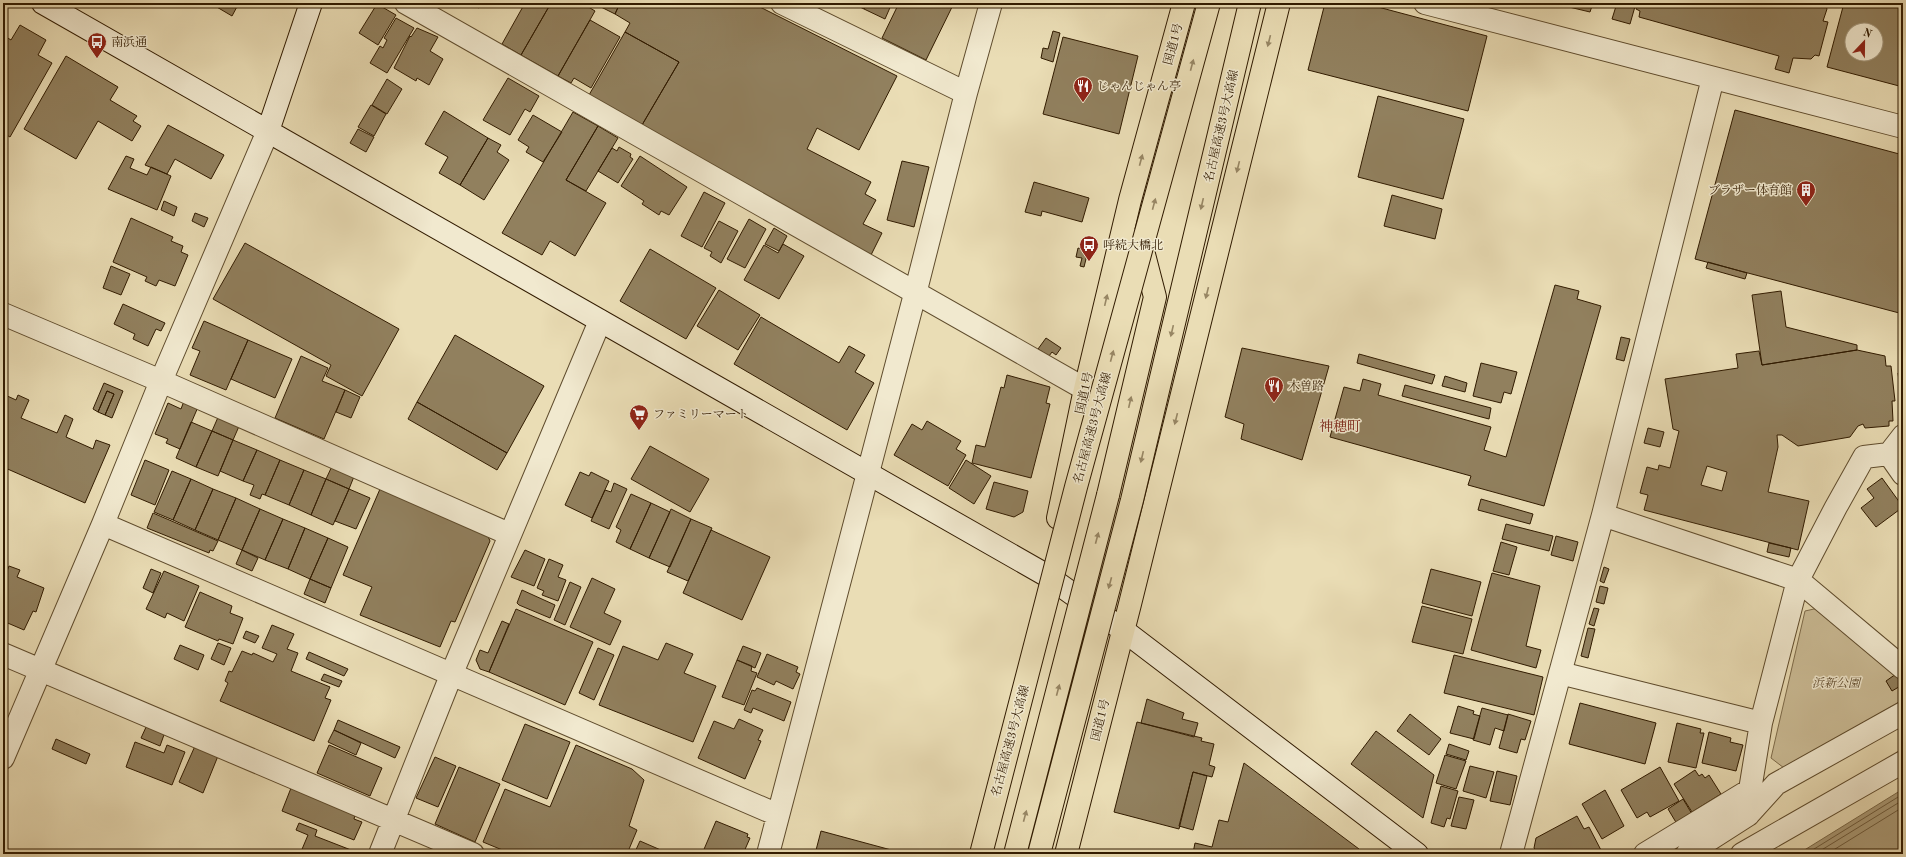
<svg xmlns="http://www.w3.org/2000/svg" width="1906" height="857" font-family="'Old Standard TT','Noto Serif JP',serif">
<rect width="100%" height="100%" fill="#eaddb5"/>
<filter id="stains"><feTurbulence type="fractalNoise" baseFrequency=".005" numOctaves="4"/><feColorMatrix values="0 0 0 0 .2 0 0 0 0 .09 0 0 0 0 .02 0 0 0 .5 -.17"/></filter>
<radialGradient id="worn" r=".72"><stop offset=".6" stop-color="#630" stop-opacity="0"/><stop offset="1" stop-color="#630" stop-opacity=".3"/></radialGradient>
<path fill="#cbbc96" stroke="#7e6c4b" d="M 1823,607 L 1903,677 L 1903,700 L 1784,768 L 1771,758 L 1805,611 Z"/>
<path fill="#ab9b77" stroke="#7a6847" d="M 1903,789 L 1903,854 L 1798,854 Z"/>
<g fill="none" stroke-linecap="round" stroke-linejoin="round">
<path stroke="#6e5b3c" stroke-width="1" d="M 1806,854 L 1903,794
M 1815,854 L 1903,800
M 1827,854 L 1903,807"/>
</g>
<path fill="#91805e" stroke="#311b00" fill-rule="evenodd" d="M 210,3 L 239,3 L 232,16 Z
M 471,3 L 482,3 L 479,8 Z
M 525,3 L 551,3 L 521,55 L 502,44 Z
M 551,3 L 582,3 L 595,11 L 558,76 L 521,55 Z
M 593,3 L 620,3 L 615,14 Z
M 620,3 L 752,3 L 897,76 L 859,150 L 817,128 L 807,149 L 871,182 L 865,194 L 876,200 L 863,224 L 882,233 L 871,255 L 642,125 L 679,62 L 625,32 L 630,23 L 615,14 Z
M 852,3 L 867,3 L 864,9 Z
M 867,3 L 892,3 L 885,19 L 864,9 Z
M 899,3 L 954,3 L 926,60 L 882,38 Z
M 1325,3 L 1363,3 L 1487,36 L 1468,111 L 1308,70 Z
M 1570,3 L 1593,3 L 1590,12 L 1569,7 Z
M 1617,3 L 1636,3 L 1630,24 L 1612,19 Z
M 1638,3 L 1825,3 L 1827,9 L 1823,21 L 1828,22 L 1819,56 L 1815,55 L 1811,59 L 1793,58 L 1789,73 L 1775,69 L 1779,56 L 1639,17 L 1640,11 L 1636,9 Z
M 1844,3 L 1896,3 L 1903,5 L 1903,87 L 1827,67 ZM 1852,30 L 1876,30 L 1876,54 L 1852,54 Z
M 377,4 L 396,15 L 378,45 L 359,33 Z
M 396,18 L 414,28 L 387,73 L 370,63 L 380,46 L 383,48 L 387,40 L 384,38 Z
M 590,20 L 620,37 L 591,88 L 574,78 L 571,83 L 558,76 Z
M 20,25 L 46,40 L 38,55 L 52,63 L 10,137 L 3,133 L 3,35 L 11,40 Z
M 417,28 L 438,37 L 430,51 L 443,59 L 429,85 L 417,78 L 416,81 L 394,68 L 410,36 L 411,37 Z
M 1053,31 L 1060,33 L 1053,62 L 1041,58 L 1043,48 L 1048,49 Z
M 625,32 L 679,62 L 642,125 L 589,95 Z
M 1063,37 L 1138,56 L 1119,134 L 1043,114 Z
M 66,56 L 118,87 L 110,100 L 137,116 L 133,121 L 141,126 L 132,141 L 98,121 L 76,159 L 24,129 Z
M 508,78 L 539,96 L 530,112 L 525,109 L 510,135 L 483,120 Z
M 387,79 L 402,89 L 387,114 L 372,105 Z
M 1378,96 L 1464,119 L 1443,199 L 1358,177 Z
M 371,105 L 386,114 L 374,136 L 358,127 Z
M 1735,110 L 1903,155 L 1903,314 L 1695,259 Z
M 444,111 L 488,138 L 460,185 L 439,173 L 448,157 L 425,144 Z
M 573,112 L 598,126 L 566,180 L 606,203 L 575,256 L 550,241 L 542,255 L 502,233 Z
M 533,115 L 562,132 L 543,162 L 526,152 L 529,147 L 518,140 Z
M 168,125 L 224,155 L 211,179 L 175,159 L 167,174 L 145,165 Z
M 598,126 L 618,138 L 586,191 L 566,180 Z
M 358,129 L 374,137 L 366,152 L 350,143 Z
M 488,138 L 501,145 L 497,152 L 509,160 L 484,200 L 460,185 Z
M 619,147 L 631,154 L 630,157 L 633,159 L 618,183 L 598,171 L 612,148 L 617,151 Z
M 126,156 L 134,159 L 130,168 L 147,175 L 151,167 L 171,176 L 157,210 L 108,189 Z
M 640,156 L 687,187 L 669,215 L 661,211 L 659,215 L 642,204 L 644,201 L 621,186 Z
M 902,161 L 929,167 L 914,227 L 887,220 Z
M 1034,182 L 1089,198 L 1082,222 L 1042,211 L 1041,216 L 1025,212 Z
M 704,192 L 725,203 L 702,247 L 681,236 Z
M 1392,195 L 1442,209 L 1435,239 L 1384,226 Z
M 164,201 L 177,207 L 174,216 L 161,210 Z
M 195,213 L 208,218 L 204,227 L 192,221 Z
M 131,218 L 173,237 L 171,241 L 183,246 L 181,252 L 188,255 L 175,286 L 159,280 L 156,286 L 145,281 L 147,277 L 113,262 Z
M 749,219 L 766,229 L 745,268 L 727,259 Z
M 719,221 L 738,231 L 721,263 L 710,256 L 712,252 L 704,248 Z
M 774,228 L 787,236 L 779,251 L 765,244 Z
M 245,243 L 399,329 L 362,396 L 326,376 L 331,365 L 213,299 Z
M 783,244 L 804,256 L 779,299 L 744,280 L 764,245 L 778,253 Z
M 1078,248 L 1088,251 L 1084,267 L 1080,266 L 1082,258 L 1076,257 Z
M 650,249 L 716,288 L 686,339 L 620,301 Z
M 1708,262 L 1747,273 L 1745,279 L 1706,268 Z
M 111,266 L 130,274 L 121,295 L 103,288 Z
M 1555,285 L 1579,291 L 1577,299 L 1601,306 L 1544,506 L 1468,485 L 1471,476 L 1330,437 L 1344,387 L 1360,391 L 1363,379 L 1381,384 L 1378,395 L 1491,427 L 1484,450 L 1506,457 Z
M 719,290 L 760,315 L 738,350 L 697,326 Z
M 1781,291 L 1786,327 L 1857,345 L 1857,350 L 1762,365 L 1752,295 Z
M 123,304 L 165,323 L 161,331 L 156,329 L 148,346 L 133,339 L 135,334 L 114,324 Z
M 761,317 L 839,363 L 849,346 L 865,355 L 855,372 L 874,383 L 847,430 L 734,364 Z
M 204,321 L 248,340 L 226,390 L 190,375 L 200,351 L 192,348 Z
M 455,335 L 544,386 L 507,453 L 417,402 Z
M 1621,337 L 1630,339 L 1624,361 L 1616,359 Z
M 1046,338 L 1061,348 L 1056,355 L 1052,352 L 1049,356 L 1038,349 Z
M 248,340 L 292,359 L 275,398 L 231,379 Z
M 1242,348 L 1329,366 L 1302,460 L 1241,439 L 1244,424 L 1225,417 Z
M 1857,350 L 1885,356 L 1886,366 L 1891,366 L 1895,401 L 1892,401 L 1893,421 L 1889,421 L 1889,426 L 1865,428 L 1863,424 L 1858,426 L 1850,437 L 1798,446 L 1782,435 L 1777,435 L 1778,447 L 1768,492 L 1809,501 L 1798,550 L 1644,510 L 1648,495 L 1640,493 L 1647,467 L 1658,470 L 1659,465 L 1670,468 L 1679,431 L 1673,429 L 1665,379 L 1738,368 L 1736,354 L 1759,351 L 1762,365 ZM 1707,466 L 1727,472 L 1722,491 L 1701,485 Z
M 1359,354 L 1435,375 L 1432,384 L 1357,363 Z
M 301,356 L 328,368 L 322,381 L 345,390 L 324,439 L 275,418 Z
M 1481,363 L 1517,372 L 1511,394 L 1504,392 L 1501,403 L 1473,396 Z
M 1898,373 L 1903,373 L 1903,388 L 1900,389 Z
M 1007,375 L 1050,387 L 1046,403 L 1050,404 L 1031,478 L 972,463 L 976,445 L 985,447 L 1001,387 L 1004,388 Z
M 1445,376 L 1467,383 L 1465,392 L 1442,386 Z
M 104,383 L 123,391 L 112,418 L 105,415 L 114,394 L 107,391 L 98,412 L 93,409 Z
M 1405,385 L 1491,408 L 1489,419 L 1402,396 Z
M 345,390 L 360,397 L 351,418 L 336,412 Z
M 107,391 L 114,394 L 105,415 L 98,412 Z
M 3,394 L 16,400 L 18,395 L 29,400 L 21,418 L 57,433 L 65,415 L 73,419 L 66,437 L 93,449 L 96,440 L 110,445 L 85,503 L 3,467 Z
M 184,401 L 198,407 L 180,449 L 166,443 L 168,439 L 155,434 L 168,403 L 181,409 Z
M 417,402 L 507,453 L 497,470 L 408,419 Z
M 219,415 L 240,424 L 233,440 L 212,431 Z
M 927,421 L 961,441 L 956,449 L 966,455 L 948,486 L 894,455 L 912,424 L 922,430 Z
M 191,422 L 212,431 L 196,467 L 176,458 Z
M 1648,428 L 1664,432 L 1660,447 L 1644,443 Z
M 212,431 L 233,440 L 218,476 L 196,467 Z
M 233,440 L 257,450 L 243,481 L 220,471 Z
M 650,446 L 709,479 L 690,512 L 631,479 Z
M 257,450 L 280,460 L 265,495 L 262,494 L 260,499 L 250,495 L 254,485 L 243,481 Z
M 145,460 L 169,470 L 155,505 L 131,495 Z
M 280,460 L 304,470 L 289,505 L 265,495 Z
M 966,460 L 991,476 L 974,504 L 949,488 Z
M 333,464 L 355,474 L 349,489 L 326,479 Z
M 304,470 L 326,479 L 311,515 L 289,505 Z
M 172,471 L 191,479 L 173,520 L 154,512 Z
M 580,472 L 589,476 L 591,472 L 609,481 L 592,518 L 565,505 Z
M 1882,478 L 1903,507 L 1876,527 L 1861,508 L 1874,498 L 1867,489 Z
M 191,479 L 213,489 L 195,530 L 173,520 Z
M 326,479 L 349,489 L 333,525 L 311,515 Z
M 994,482 L 1028,491 L 1023,512 L 1014,517 L 986,509 Z
M 614,483 L 627,489 L 609,529 L 591,521 L 605,490 L 611,492 Z
M 213,489 L 236,498 L 218,540 L 195,530 Z
M 349,489 L 370,498 L 356,529 L 335,521 Z
M 380,489 L 487,534 L 490,541 L 455,622 L 451,621 L 440,647 L 360,615 L 372,587 L 343,575 Z
M 631,494 L 651,503 L 630,549 L 616,542 L 621,530 L 616,527 Z
M 236,498 L 260,509 L 242,550 L 218,540 Z
M 1481,499 L 1533,514 L 1530,524 L 1478,510 Z
M 651,503 L 670,512 L 649,558 L 630,549 Z
M 260,509 L 283,519 L 265,560 L 242,550 Z
M 671,509 L 691,519 L 670,567 L 649,558 Z
M 153,513 L 218,541 L 213,551 L 210,550 L 209,553 L 147,528 Z
M 283,519 L 305,528 L 288,569 L 265,560 Z
M 691,519 L 712,528 L 688,581 L 667,572 Z
M 1506,524 L 1553,536 L 1549,551 L 1502,539 Z
M 305,528 L 328,538 L 310,579 L 288,569 Z
M 711,530 L 770,557 L 742,620 L 683,593 Z
M 1556,536 L 1578,542 L 1573,561 L 1551,555 Z
M 328,538 L 348,547 L 331,588 L 310,579 Z
M 1501,542 L 1517,547 L 1509,575 L 1493,571 Z
M 1769,543 L 1791,548 L 1789,557 L 1767,552 Z
M 242,550 L 258,558 L 252,571 L 236,564 Z
M 525,550 L 545,559 L 534,586 L 511,577 Z
M 549,559 L 563,565 L 558,577 L 566,580 L 558,601 L 542,595 L 544,591 L 537,588 Z
M 9,566 L 20,570 L 17,577 L 44,588 L 36,612 L 33,611 L 24,630 L 3,621 L 3,570 L 7,571 Z
M 1604,567 L 1609,569 L 1604,583 L 1600,581 Z
M 151,569 L 161,573 L 153,593 L 143,588 Z
M 1431,569 L 1481,582 L 1472,616 L 1422,603 Z
M 164,571 L 199,586 L 184,621 L 167,613 L 165,618 L 146,609 Z
M 1492,573 L 1540,586 L 1526,646 L 1541,650 L 1536,668 L 1471,650 Z
M 592,578 L 615,589 L 604,613 L 621,621 L 610,645 L 570,627 Z
M 310,579 L 331,588 L 325,603 L 304,594 Z
M 570,582 L 581,587 L 565,625 L 554,620 Z
M 1600,586 L 1608,588 L 1604,604 L 1596,602 Z
M 522,590 L 555,605 L 550,618 L 519,605 L 517,603 Z
M 200,592 L 232,606 L 230,613 L 243,618 L 233,644 L 219,639 L 218,641 L 185,627 Z
M 1422,606 L 1472,619 L 1463,654 L 1412,642 Z
M 1594,608 L 1599,609 L 1594,626 L 1589,624 Z
M 516,609 L 593,642 L 565,705 L 489,672 Z
M 502,621 L 509,624 L 489,672 L 480,669 L 476,660 L 480,650 L 488,653 Z
M 272,625 L 294,634 L 287,649 L 298,653 L 291,671 L 330,687 L 325,698 L 331,700 L 314,741 L 220,701 L 228,683 L 225,681 L 229,671 L 232,672 L 242,651 L 252,655 L 253,653 L 273,662 L 277,654 L 262,648 Z
M 1588,628 L 1595,629 L 1588,658 L 1581,656 Z
M 246,631 L 259,636 L 255,643 L 243,638 Z
M 218,643 L 231,648 L 224,665 L 211,659 Z
M 666,643 L 693,654 L 684,673 L 716,686 L 693,742 L 599,705 L 623,646 L 658,660 Z
M 180,645 L 204,655 L 198,670 L 174,659 Z
M 743,646 L 761,653 L 755,668 L 737,660 Z
M 598,648 L 614,655 L 594,700 L 579,693 Z
M 309,652 L 348,669 L 344,676 L 306,659 Z
M 767,654 L 798,667 L 796,672 L 800,674 L 793,689 L 776,681 L 774,685 L 757,677 Z
M 1454,655 L 1543,677 L 1534,715 L 1444,693 Z
M 737,660 L 752,666 L 751,671 L 757,673 L 744,705 L 722,697 Z
M 324,674 L 342,681 L 339,687 L 321,680 Z
M 1896,674 L 1902,685 L 1892,691 L 1886,681 Z
M 757,688 L 791,702 L 784,721 L 753,708 L 751,713 L 744,710 L 752,690 L 755,691 Z
M 1147,699 L 1184,713 L 1182,719 L 1198,723 L 1194,737 L 1141,723 Z
M 1580,703 L 1656,723 L 1645,764 L 1569,744 Z
M 1458,706 L 1474,711 L 1473,714 L 1480,716 L 1474,739 L 1450,733 Z
M 1482,708 L 1508,715 L 1504,731 L 1495,728 L 1490,745 L 1473,740 Z
M 1410,714 L 1441,739 L 1429,755 L 1397,731 Z
M 1508,714 L 1531,721 L 1525,740 L 1521,739 L 1517,753 L 1499,748 Z
M 739,719 L 763,730 L 758,740 L 761,741 L 745,779 L 698,758 L 714,721 L 734,729 Z
M 338,720 L 400,747 L 395,758 L 334,730 Z
M 1137,722 L 1202,738 L 1201,741 L 1214,744 L 1209,765 L 1215,767 L 1212,777 L 1193,772 L 1179,829 L 1114,812 Z
M 1677,723 L 1701,729 L 1700,733 L 1704,733 L 1696,768 L 1668,762 Z
M 525,724 L 570,742 L 547,799 L 502,780 Z
M 147,725 L 165,732 L 160,746 L 141,738 Z
M 334,730 L 361,743 L 356,755 L 328,742 Z
M 1376,731 L 1434,775 L 1423,818 L 1351,764 Z
M 1709,732 L 1731,738 L 1730,742 L 1743,745 L 1736,771 L 1702,763 Z
M 56,739 L 90,754 L 86,764 L 52,749 Z
M 135,742 L 164,753 L 167,745 L 185,752 L 172,785 L 126,767 Z
M 1449,744 L 1469,751 L 1466,760 L 1446,754 Z
M 329,745 L 382,768 L 370,796 L 317,773 Z
M 576,745 L 632,769 L 644,780 L 629,826 L 637,830 L 627,854 L 512,854 L 483,842 L 505,789 L 550,807 Z
M 195,746 L 218,756 L 203,793 L 179,782 Z
M 1445,755 L 1466,761 L 1456,789 L 1436,783 Z
M 435,757 L 456,766 L 438,807 L 416,798 Z
M 1244,763 L 1359,849 L 1358,854 L 1193,853 L 1195,843 L 1212,847 L 1219,820 L 1228,822 Z
M 1470,766 L 1494,772 L 1486,798 L 1463,791 Z
M 459,767 L 500,784 L 475,842 L 435,824 Z
M 1660,767 L 1679,801 L 1650,817 L 1647,812 L 1637,818 L 1621,790 Z
M 1695,770 L 1699,776 L 1702,774 L 1705,778 L 1709,775 L 1721,794 L 1692,812 L 1674,784 Z
M 1497,771 L 1517,776 L 1510,805 L 1490,801 Z
M 1193,772 L 1207,776 L 1193,830 L 1179,826 Z
M 1441,786 L 1458,791 L 1450,819 L 1447,818 L 1444,827 L 1431,823 Z
M 291,788 L 355,815 L 354,819 L 362,822 L 354,840 L 282,811 Z
M 1605,790 L 1624,826 L 1602,839 L 1582,804 Z
M 1459,797 L 1474,800 L 1466,829 L 1451,826 Z
M 1683,799 L 1692,814 L 1677,824 L 1668,809 Z
M 1577,816 L 1584,829 L 1589,827 L 1603,854 L 1538,854 L 1534,848 L 1536,838 Z
M 716,821 L 748,834 L 747,837 L 750,838 L 743,854 L 702,854 Z
M 299,823 L 317,830 L 315,836 L 351,850 L 350,854 L 300,854 L 308,835 L 296,830 Z
M 821,831 L 895,851 L 902,854 L 815,854 Z
M 640,841 L 670,854 L 634,854 Z
M 435,851 L 443,854 L 433,854 Z"/>
<g fill="none" stroke-linecap="round" stroke-linejoin="round">
<g stroke="#5f4c2d" stroke-width="24">
<path id="street" d="M 406,3 L 1085,389
M 782,3 L 966,93
M 1425,3 L 1903,127
M 3,314 L 161,381 L 509,534
M 1903,436 L 1889,454 L 1903,474
M 1603,515 L 1798,580 L 1903,668
M 103,524 L 778,815
M 3,654 L 473,854
M 1560,673 L 1761,723
M 3,758 L 103,524 L 161,381 L 268,131
M 1748,815 L 1750,790 L 1761,723 L 1798,580 L 1836,507 L 1864,457 L 1889,454
M 380,854 L 452,673 L 600,321
M 768,854 L 915,294 L 966,93 L 991,3
M 1511,854 L 1603,515 L 1713,78
M 1645,854 L 1750,790
M 1687,854 L 1748,815 L 1776,784 L 1903,713
M 1742,854 L 1903,762"/>
</g>
<g stroke="#311b00" stroke-width="24">
<path id="secondary" d="M 43,3 L 1046,575 L 1123,630 L 1417,854
M 268,131 L 311,3"/>
</g>
<g stroke="#311b00" stroke-width="24">
<path id="highway" d="M 1108,495 L 1155,297 L 1140,239
M 1058,518 L 1085,389 L 1130,200 L 1184,3
M 1066,854 L 1130,604 L 1279,3"/>
</g>
<use href="#street" stroke="#f1e9cf" stroke-width="22"/>
<use href="#secondary" stroke="#f1e9cf" stroke-width="22"/>
<use href="#highway" stroke="#eaddb5" stroke-width="22"/>
<g stroke="#311b00" stroke-width="24" stroke-linecap="butt">
<path id="highway-bridge" d="M 981,854 L 1076,487 L 1209,3
M 1015,854 L 1108,495
M 1039,854 L 1132,500 L 1250,3"/>
</g>
<use href="#highway-bridge" stroke="#eaddb5" stroke-width="22"/>
</g>
<defs><path id="oneway-solid" d="M-6-.8H1V-3.2L6.5 0L1 3.2V.8H-6Z"/></defs>
<g fill="#978664">
<use href="#oneway-solid" transform="translate(1269 41) rotate(104)"/>
<use href="#oneway-solid" transform="translate(1192 65) rotate(-75)"/>
<use href="#oneway-solid" transform="translate(1141 160) rotate(-75)"/>
<use href="#oneway-solid" transform="translate(1238 167) rotate(104)"/>
<use href="#oneway-solid" transform="translate(1154 204) rotate(-75)"/>
<use href="#oneway-solid" transform="translate(1202 204) rotate(103)"/>
<use href="#oneway-solid" transform="translate(1207 293) rotate(104)"/>
<use href="#oneway-solid" transform="translate(1106 300) rotate(-77)"/>
<use href="#oneway-solid" transform="translate(1172 331) rotate(103)"/>
<use href="#oneway-solid" transform="translate(1112 356) rotate(-75)"/>
<use href="#oneway-solid" transform="translate(1130 402) rotate(-77)"/>
<use href="#oneway-solid" transform="translate(1176 419) rotate(104)"/>
<use href="#oneway-solid" transform="translate(1142 457) rotate(103)"/>
<use href="#oneway-solid" transform="translate(1097 538) rotate(-75)"/>
<use href="#oneway-solid" transform="translate(1110 583) rotate(105)"/>
<use href="#oneway-solid" transform="translate(1058 690) rotate(-75)"/>
<use href="#oneway-solid" transform="translate(1025 816) rotate(-75)"/>
</g>
<defs>
<g id="bus-pin" transform="scale(1)"><path d="M0 17L-7.5 6A9.5 9.5 0 1 1 7.5 6Z" fill="#8f2418" stroke="#f1e9cf"/><path d="M-5-6H5V4H4V6H2V4H-2V6H-4V4H-5ZM-3.5-4V0h7V-4ZM-3.5 1.2v1.5H-2V1.2ZM2 1.2v1.5H3.5V1.2Z" fill="#fff"/></g>
<g id="restaurant-pin" transform="scale(1)"><path d="M0 17L-7.5 6A9.5 9.5 0 1 1 7.5 6Z" fill="#8f2418" stroke="#f1e9cf"/><path d="M-5-6h1v4h1v-4h1v4h1v-4h1v5L-1.5 .5V6h-2V.5L-5-1ZM5-6V6H3V1.5H1.5Q1.5-4 5-6Z" fill="#fff"/></g>
<g id="building-pin" transform="scale(1)"><path d="M0 17L-7.5 6A9.5 9.5 0 1 1 7.5 6Z" fill="#8f2418" stroke="#f1e9cf"/><path d="M-4-6H4V6H1V3H-1V6H-4ZM-2.5-4.3h1.7v1.8h-1.7ZM.8-4.3h1.7v1.8H.8ZM-2.5-1h1.7V.8h-1.7ZM.8-1h1.7V.8H.8Z" fill="#fff"/></g>
<g id="supermarket-pin" transform="scale(1)"><path d="M0 17L-7.5 6A9.5 9.5 0 1 1 7.5 6Z" fill="#8f2418" stroke="#f1e9cf"/><path d="M-6-5.5h2.5l.6 2H6L4.5 2H-2.5L-4.4-4H-6ZM-1.5 3.2a1.3 1.3 0 1 0 .1 0ZM3 3.2a1.3 1.3 0 1 0 .1 0Z" fill="#fff"/></g>
</defs>
<g fill-rule="evenodd">
<use href="#bus-pin" x="97" y="42"/>
<use href="#restaurant-pin" x="1083" y="86"/>
<use href="#building-pin" x="1806" y="190"/>
<use href="#bus-pin" x="1089" y="245"/>
<use href="#restaurant-pin" x="1274" y="386"/>
<use href="#supermarket-pin" x="639" y="414"/>
</g>
<g text-anchor="middle" stroke-width="3" stroke-linejoin="round" paint-order="stroke">
<g font-size="12" fill="#311b00" stroke="#f1e9cf" text-anchor="start">
<text x="111" y="46">南浜通</text>
<text x="1097" y="90">じゃんじゃん亭</text>
<text x="1792" y="194" text-anchor="end">ブラザー体育館</text>
<text x="1103" y="249">呼続大橋北</text>
<text x="1288" y="390">木曽路</text>
<text x="653" y="418">ファミリーマート</text>
</g>
<g font-size="12" fill="#311b00" stroke="#f1e9cf">
<text transform="translate(1173 44) rotate(-75)" y="4">国道1号</text>
<text transform="translate(1221 126) rotate(-77)" y="4">名古屋高速3号大高線</text>
<text transform="translate(1084 393) rotate(-78)" y="4">国道1号</text>
<text transform="translate(1092 428) rotate(-75)" y="4">名古屋高速3号大高線</text>
<text transform="translate(1100 720) rotate(-76)" y="4">国道1号</text>
<text transform="translate(1010 741) rotate(-75)" y="4">名古屋高速3号大高線</text>
</g>
<g font-size="12" font-style="italic" fill="#5f4b2d" stroke="#f1e9cf">
<text x="1836" y="687">浜新公園</text>
</g>
<g font-size="14" fill="#7a1f14" stroke="#f1e9cf">
<text x="1340" y="431">神穂町</text>
</g>
</g>
<rect width="1906" height="857" fill="none" stroke="#eaddb5" stroke-width="16"/>
<rect x="4" y="4" width="1898" height="849" fill="none" stroke="#311b00" stroke-width="2"/>
<rect x="8" y="8" width="1890" height="841" fill="none" stroke="#311b00"/>
<g transform="translate(1864 42) rotate(22)"><circle r="19" fill="#f1e9cf" stroke="#a4977c"/>
<path d="M0-3L7 15L0 10L-7 15Z" fill="#8f2418"/>
<text y="-6" font-size="11" font-weight="bold" text-anchor="middle" fill="#311b00">N</text>
</g>
<rect width="100%" height="100%" filter="url(#stains)"/>
<rect width="100%" height="100%" fill="url(#worn)"/>
</svg>
